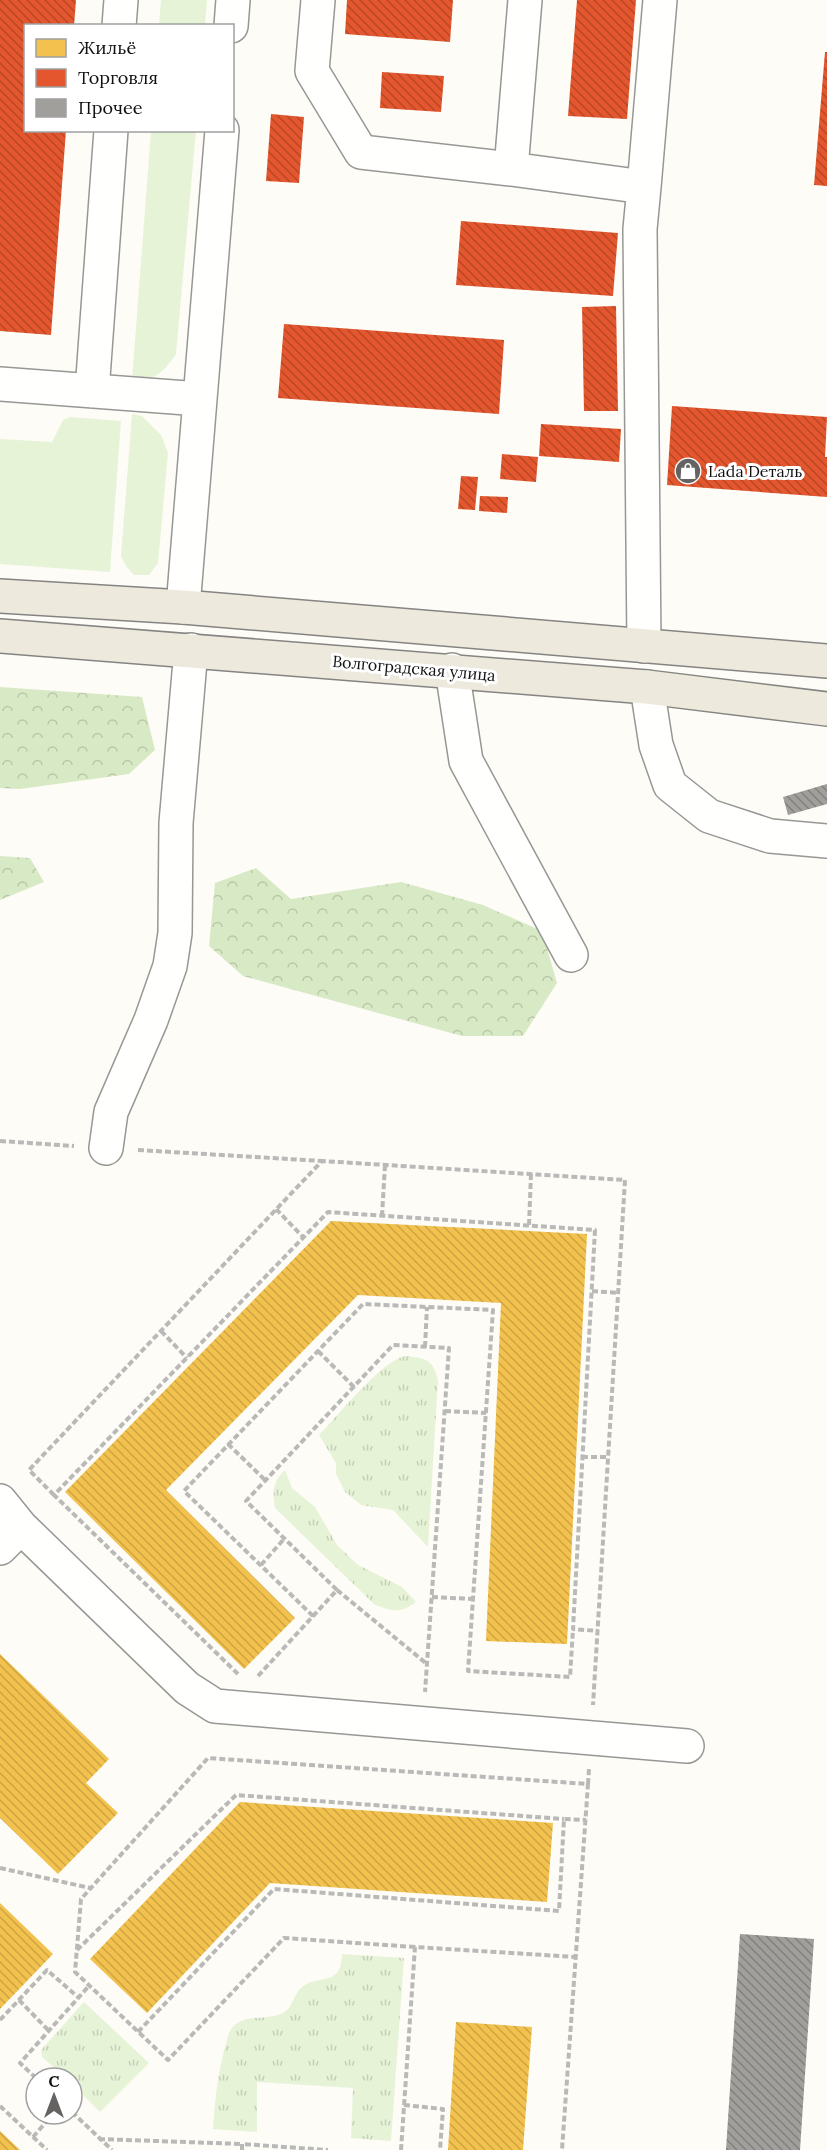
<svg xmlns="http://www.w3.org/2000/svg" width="827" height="2150" font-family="Lora,serif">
<defs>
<pattern id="forest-crowns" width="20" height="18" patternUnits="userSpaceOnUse" patternTransform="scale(1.5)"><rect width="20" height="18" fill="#d8eac5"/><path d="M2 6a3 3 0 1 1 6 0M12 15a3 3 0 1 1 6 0" fill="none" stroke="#b8c8a8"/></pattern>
<pattern id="park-tufts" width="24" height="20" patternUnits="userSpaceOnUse" patternTransform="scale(1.5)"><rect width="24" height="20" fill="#e7f3d7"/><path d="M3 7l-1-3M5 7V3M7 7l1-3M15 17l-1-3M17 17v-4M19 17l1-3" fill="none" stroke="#c5cfb8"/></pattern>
<pattern id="homes-back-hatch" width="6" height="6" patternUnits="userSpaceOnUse" patternTransform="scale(1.5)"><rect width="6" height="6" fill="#f2c14e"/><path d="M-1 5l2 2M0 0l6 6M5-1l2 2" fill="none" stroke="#cea543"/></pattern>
<pattern id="shops-back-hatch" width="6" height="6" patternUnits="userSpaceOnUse" patternTransform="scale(1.5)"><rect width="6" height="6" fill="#e4572e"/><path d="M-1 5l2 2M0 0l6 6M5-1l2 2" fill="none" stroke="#b74726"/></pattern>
<pattern id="building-back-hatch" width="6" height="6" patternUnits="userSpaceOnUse" patternTransform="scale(1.5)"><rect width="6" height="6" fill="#a19f9c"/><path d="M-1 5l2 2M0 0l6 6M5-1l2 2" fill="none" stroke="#82807e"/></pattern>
</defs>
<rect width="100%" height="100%" fill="#fdfcf7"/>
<path fill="#e7f3d7" d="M 161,0 L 207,0 L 205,25 L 159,25 Z
M 151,131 L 196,131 L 176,354 C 163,373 156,380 132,380 Z
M 132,414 L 142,416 L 161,435 L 168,453 L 158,563 L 149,575 L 134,575 L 126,566 L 121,556 Z
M 70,417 L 121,421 L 110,572 L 0,564 L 0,439 L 52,442 L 63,420 Z"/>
<path fill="url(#forest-crowns)" d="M 0,687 L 142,697 L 155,750 L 129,774 L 20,789 L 0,788 Z
M 0,856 L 30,858 L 44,882 L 0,900 Z
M 256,868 L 291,899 L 401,882 L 483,905 L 542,931 L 557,983 L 523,1036 L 462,1036 L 243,976 L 209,946 L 215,883 Z"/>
<path fill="url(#park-tufts)" d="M 405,1356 C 426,1358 433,1359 438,1380 L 428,1547 L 393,1510 L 361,1505 L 345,1492 L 336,1474 L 336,1463 L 319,1435 C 339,1415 380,1362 405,1356 Z
M 285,1470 L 292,1488 L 315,1507 L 337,1545 L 358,1565 L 402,1587 L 416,1602 C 400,1614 392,1611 375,1605 L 275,1508 C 272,1492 273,1481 285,1470 Z
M 342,1954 L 404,1958 L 391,2141 L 351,2138 L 353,2088 L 257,2082 L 257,2132 L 213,2129 C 215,2101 217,2078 224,2051 C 226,2045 227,2038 229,2033 C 240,2011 265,2022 283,2013 C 293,2008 293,1995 301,1988 C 317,1973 341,1989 342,1954 Z
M 84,2002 L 149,2063 L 100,2112 L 72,2084 L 72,2078 L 66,2078 L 42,2057 L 41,2050 Z"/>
<path fill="url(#homes-back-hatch)" d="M 331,1221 L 587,1234 L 567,1644 L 486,1641 L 501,1303 L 358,1295 L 166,1490 L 295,1618 L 244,1669 L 65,1492 Z
M 0,1654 L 109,1759 L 86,1783 L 118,1813 L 58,1874 L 0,1818 Z
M 240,1802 L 553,1823 L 547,1902 L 270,1883 L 147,2013 L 90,1959 Z
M 0,1903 L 53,1954 L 0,2009 Z
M 456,2022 L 532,2027 L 523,2150 L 448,2150 Z
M 0,2131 L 20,2150 L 0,2150 Z"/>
<path fill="url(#shops-back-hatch)" d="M 0,0 L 76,0 L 74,26 L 26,26 L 26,130 L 66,130 L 51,335 L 0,331 Z
M 347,0 L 453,0 L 450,42 L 345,34 Z
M 577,0 L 636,0 L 627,119 L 568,116 Z
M 825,52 L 827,52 L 827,186 L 814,185 Z
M 382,72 L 444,76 L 441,112 L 380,108 Z
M 271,114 L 304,117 L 299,183 L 266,181 Z
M 461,221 L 618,233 L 613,296 L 456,285 Z
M 616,306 L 618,411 L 584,411 L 582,307 Z
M 284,324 L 504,340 L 499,414 L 278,398 Z
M 672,406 L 827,417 L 825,457 L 827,457 L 827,497 L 667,485 Z
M 541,424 L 621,429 L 619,462 L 539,456 Z
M 502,454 L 538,457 L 536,482 L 500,479 Z
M 461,476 L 478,477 L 475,510 L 458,509 Z
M 480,496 L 508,497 L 507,513 L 479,511 Z"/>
<path fill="url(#building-back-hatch)" d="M 827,784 L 827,804 L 788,815 L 783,797 Z
M 740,1934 L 814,1939 L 800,2150 L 726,2150 Z"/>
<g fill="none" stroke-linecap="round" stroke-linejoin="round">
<g stroke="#979795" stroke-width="36">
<path id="minor" d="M 318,0 L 312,71 L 361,152 L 511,169
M 525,0 L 511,169 L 644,187 L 640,229 L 644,646
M 119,26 L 121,0
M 231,26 L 233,0
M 644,187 L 660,0
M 0,384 L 200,399
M 92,391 L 111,130
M 183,607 L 222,130
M 452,670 L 466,761 L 571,955
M 647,687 L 656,745 L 670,785 L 709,816 L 770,836 L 827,841
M 106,1148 L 111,1112 L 151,1020 L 170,966 L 175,933 L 176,823 L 191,650
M 0,1501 L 21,1527 L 187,1688 L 215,1706 L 687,1746
M 0,1548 L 21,1527"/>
</g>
<g stroke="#858482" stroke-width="36">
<path id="major" d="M 0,596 L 183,607 L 827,661
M 0,636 L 647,687 L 827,709"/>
</g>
<path stroke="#b9b9b8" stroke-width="4" stroke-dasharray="6 3" stroke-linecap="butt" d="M 0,1141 L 74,1146
M 138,1150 L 322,1161
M 276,1209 L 303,1237
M 382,1216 L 385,1165
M 529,1225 L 531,1174
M 592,1291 L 619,1293
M 161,1331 L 187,1358
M 425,1347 L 427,1307
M 318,1351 L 354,1387
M 445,1411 L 486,1413
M 228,1444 L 265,1480
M 582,1457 L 609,1457
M 54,1495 L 29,1470 L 322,1161 L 625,1180 L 593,1705
M 261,1565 L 284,1539
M 337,1590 L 427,1664
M 432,1597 L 473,1599
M 313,1616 L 184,1491 L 363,1304 L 493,1310 L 468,1671 L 570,1677 L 573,1629
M 238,1674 L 54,1495 L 328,1212 L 595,1230 L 573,1629 L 598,1631
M 258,1676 L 337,1590 L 246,1501 L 393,1345 L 449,1348 L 425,1692
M 588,1784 L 589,1769
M 0,1868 L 90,1888
M 415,1947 L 284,1938 L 168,2060 L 75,1972 L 81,1899 L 208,1758 L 588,1784 L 562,2150
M 77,1950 L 236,1795 L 564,1819
M 19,2000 L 49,2031
M 0,2020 L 47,1970 L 79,1998
M 138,2032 L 274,1889 L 559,1911 L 564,1819 L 586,1820
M 36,2078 L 20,2063 L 88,1987
M 404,2105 L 443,2109 L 440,2150
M 0,2106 L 47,2150
M 72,2112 L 112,2150
M 33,2137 L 53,2114
M 99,2139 L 242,2144
M 242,2150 L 242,2144 L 328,2150
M 401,2150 L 415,1947 L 576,1957"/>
<use href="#minor" stroke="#fffffe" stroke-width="33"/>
<use href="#major" stroke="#ede9dc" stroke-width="33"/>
</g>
<defs>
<g id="shop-disc" transform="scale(1.35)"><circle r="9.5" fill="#646362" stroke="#fff"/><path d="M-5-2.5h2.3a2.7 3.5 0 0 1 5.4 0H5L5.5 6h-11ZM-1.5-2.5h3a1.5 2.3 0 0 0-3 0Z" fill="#fff"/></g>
</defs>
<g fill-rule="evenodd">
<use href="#shop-disc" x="688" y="471"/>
</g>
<g text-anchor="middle" stroke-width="6" stroke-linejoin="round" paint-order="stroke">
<g font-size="16" fill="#111" stroke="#fff" text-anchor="start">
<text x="708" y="477">Lada Dеталь</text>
</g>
<g font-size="16" fill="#111" stroke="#fff">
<text transform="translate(414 668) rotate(5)" y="6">Волгоградская улица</text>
</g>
</g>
<rect x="24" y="24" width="210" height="108" fill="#ffffff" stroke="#a0a0a0" stroke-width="1.5"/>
<rect x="36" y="39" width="30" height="18" fill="#f2c14e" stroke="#a0a0a0" stroke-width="1.5"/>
<text x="78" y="54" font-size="18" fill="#111111">Жильё</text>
<rect x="36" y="69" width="30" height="18" fill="#e4572e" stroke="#a0a0a0" stroke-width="1.5"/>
<text x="78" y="84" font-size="18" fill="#111111">Торговля</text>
<rect x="36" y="99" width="30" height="18" fill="#a19f9c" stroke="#a0a0a0" stroke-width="1.5"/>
<text x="78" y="114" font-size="18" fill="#111111">Прочее</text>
<g transform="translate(54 2096)"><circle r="28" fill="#ffffff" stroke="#a0a0a0" stroke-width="1.5"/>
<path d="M0-4.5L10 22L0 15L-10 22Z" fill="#646362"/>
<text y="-9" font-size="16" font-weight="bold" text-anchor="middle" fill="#111111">С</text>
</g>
</svg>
